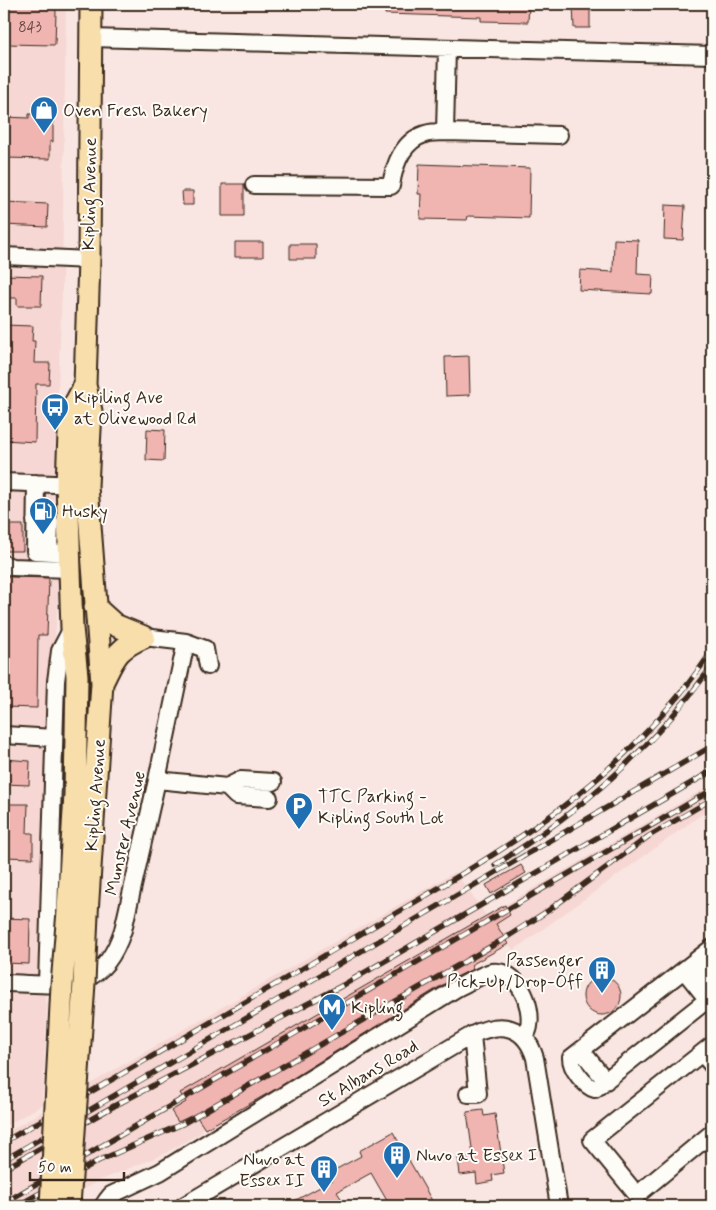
<svg xmlns="http://www.w3.org/2000/svg" width="716" height="1210" font-family="Mynerve,sans-serif">
<rect width="100%" height="100%" fill="#f9e6e2"/>
<filter id="ink" filterUnits="userSpaceOnUse"><feTurbulence type="fractalNoise" baseFrequency=".02" numOctaves="2"/><feDisplacementMap in="SourceGraphic" scale="10" xChannelSelector="R" yChannelSelector="G"/><feConvolveMatrix kernelMatrix="1 2 1 2 8 2 1 2 1" color-interpolation-filters="sRGB"/></filter>
<g filter="url(#ink)">
<path fill="#f6d7d3" d="M 4,4 L 66,4 L 62,291 L 53,514 L 59,586 L 44,774 L 41,965 L 47,1009 L 42,1105 L 4,1127 Z
M 712,784 L 712,807 L 514,950 L 508,944 L 496,924 L 510,915 L 505,905 Z
M 455,872 L 486,915 L 181,1093 L 186,1102 L 171,1111 L 178,1122 L 195,1114 L 204,1127 L 200,1133 L 164,1154 L 101,1180 L 51,1206 L 4,1206 L 4,1134 Z"/>
<path fill="#f0b4b1" stroke="#3b2a1e" d="M 4,4 L 51,5 L 56,11 L 55,45 L 4,44 Z
M 385,4 L 529,4 L 528,22 L 481,21 L 481,17 L 385,14 Z
M 573,4 L 590,4 L 590,28 L 574,28 Z
M 29,114 L 53,115 L 53,142 L 50,141 L 50,159 L 4,158 L 4,117 L 29,118 Z
M 419,164 L 530,168 L 529,218 L 468,216 L 467,220 L 420,219 L 421,194 L 418,194 Z
M 222,184 L 244,184 L 244,216 L 222,216 Z
M 182,191 L 193,191 L 193,205 L 183,205 Z
M 4,202 L 48,204 L 47,227 L 4,225 Z
M 665,205 L 685,206 L 683,240 L 664,239 Z
M 614,239 L 638,240 L 637,274 L 653,275 L 652,294 L 579,290 L 580,270 L 613,272 Z
M 235,242 L 263,242 L 263,257 L 235,257 Z
M 290,244 L 316,244 L 316,259 L 290,259 Z
M 4,275 L 42,276 L 41,306 L 17,306 L 17,298 L 4,298 Z
M 4,325 L 33,326 L 32,341 L 35,341 L 34,363 L 50,363 L 49,384 L 36,384 L 35,442 L 4,440 Z
M 469,356 L 470,395 L 446,396 L 445,357 Z
M 147,429 L 165,430 L 164,461 L 146,460 Z
M 6,525 L 23,525 L 23,551 L 6,551 Z
M 4,575 L 12,577 L 49,578 L 47,635 L 38,635 L 37,708 L 4,707 Z
M 4,759 L 30,761 L 29,785 L 4,784 Z
M 6,804 L 28,804 L 27,833 L 33,833 L 33,858 L 4,857 L 4,808 L 5,809 Z
M 521,865 L 526,873 L 491,894 L 486,885 Z
M 505,905 L 510,915 L 496,924 L 508,944 L 471,965 L 473,969 L 452,979 L 274,1090 L 205,1129 L 195,1114 L 178,1122 L 171,1111 L 186,1102 L 180,1093 Z
M 4,918 L 30,919 L 29,964 L 4,963 Z
M583 996a19 19 0 1 1 38 0a19 19 0 1 1-38 0Z
M 483,1110 L 484,1116 L 495,1114 L 504,1173 L 492,1175 L 493,1181 L 477,1184 L 476,1173 L 460,1175 L 458,1157 L 473,1156 L 467,1112 Z
M 393,1132 L 435,1206 L 390,1206 L 371,1173 L 337,1192 L 346,1206 L 285,1206 L 333,1180 L 329,1173 L 361,1156 L 359,1151 Z"/>
<g fill="none" stroke-linecap="round" stroke-linejoin="round">
<g stroke="#3b2a1e" stroke-width="20">
<path id="minor" d="M 91,38 L 712,55
M 445,132 L 559,135
M 254,185 L 391,186 C 394,165 403,141 425,134 C 431,132 439,132 445,132 L 447,48
M 4,256 L 89,260
M 4,482 L 79,485
M 36,483 L 35,551 L 69,553
M 35,521 L 50,521 L 49,552
M 4,564 L 12,567 L 70,569
M 186,642 L 205,649 L 208,666
M 4,735 L 54,738
M 157,780 L 227,787 L 241,780 L 273,782
M 227,787 L 236,796 L 269,798
M 712,948 L 571,1058 C 571,1068 584,1086 595,1089 L 712,996
M 696,961 L 712,982
M 684,970 L 712,1005
M 4,983 C 62,984 101,997 123,930 L 157,780 L 186,642 L 144,637
M 47,984 L 56,681 L 60,651 L 72,628
M 712,1045 L 592,1140 L 637,1195 L 712,1133
M 581,1050 L 606,1081
M 702,1053 L 712,1065
M 468,1094 L 478,1094 L 472,1035
M 103,1206 L 107,1200 L 111,1195 L 160,1172 L 457,988 C 465,984 485,973 492,972 C 518,969 533,1005 529,1026 C 529,1029 527,1033 525,1037
M 183,1206 L 472,1035 C 501,1021 525,1025 535,1058 L 559,1206"/>
</g>
<g stroke="#3b2a1e" stroke-width="25">
<path id="major" d="M 95,607 L 115,625 L 144,637
M 102,683 C 115,657 116,649 144,637
M 68,911 L 75,794 L 77,676 L 72,628 L 67,485 L 68,457 L 70,413 L 85,385
M 87,914 L 102,683 L 87,486 L 91,411 L 85,385 L 89,260 L 91,4"/>
</g>
<use href="#minor" stroke="#fdfcf7" stroke-width="16"/>
<use href="#major" stroke="#f8deab" stroke-width="21"/>
<g stroke="#3b2a1e" stroke-width="5.5">
<path id="rail" d="M 495,865 C 581,811 653,748 712,666
M 4,1142 C 118,1076 233,1010 347,942 C 419,899 494,858 561,808 C 619,764 671,711 712,651
M 4,1160 L 712,746
M 4,1169 L 114,1106 L 345,984 L 712,771
M 4,1203 L 712,790
M 17,1206 L 98,1161 L 182,1124 L 504,939 L 549,910 L 649,836 L 712,799"/>
</g>
<use href="#rail" stroke="#fdfcf7" stroke-width="4" stroke-dasharray="11" stroke-linecap="butt"/>
<g stroke="#3b2a1e" stroke-width="25" stroke-linecap="butt">
<path id="major-bridge" d="M 51,1206 L 62,985 L 68,911
M 69,1206 L 84,983 L 87,914"/>
</g>
<use href="#major-bridge" stroke="#f8deab" stroke-width="21"/>
</g>
</g>
<defs>
<g id="shop-pin" transform="scale(1.4375)"><path d="M0 17L-7.5 6A9.5 9.5 0 1 1 7.5 6Z" fill="#1f6fb2" stroke="#fdfcf7"/><path d="M-5-2.5h2.3a2.7 3.5 0 0 1 5.4 0H5L5.5 6h-11ZM-1.5-2.5h3a1.5 2.3 0 0 0-3 0Z" fill="#fff"/></g>
<g id="bus-pin" transform="scale(1.4375)"><path d="M0 17L-7.5 6A9.5 9.5 0 1 1 7.5 6Z" fill="#1f6fb2" stroke="#fdfcf7"/><path d="M-5-6H5V4H4V6H2V4H-2V6H-4V4H-5ZM-3.5-4V0h7V-4ZM-3.5 1.2v1.5H-2V1.2ZM2 1.2v1.5H3.5V1.2Z" fill="#fff"/></g>
<g id="fuel-pin" transform="scale(1.4375)"><path d="M0 17L-7.5 6A9.5 9.5 0 1 1 7.5 6Z" fill="#1f6fb2" stroke="#fdfcf7"/><path d="M-5.5-6h7V0h2V4h1.3V-2.5L3-4.5l.8-.8L6-3V5H2.5V1h-1V6h-7ZM-4.2-4.7v3.2H.2V-4.7Z" fill="#fff"/></g>
<g id="parking-pin" transform="scale(1.4375)"><path d="M0 17L-7.5 6A9.5 9.5 0 1 1 7.5 6Z" fill="#1f6fb2" stroke="#fdfcf7"/><path d="M-3.5-5.5H1a3.5 3.5 0 0 1 0 7H-1V5.5H-3.5ZM-1-3.4V-.6H.8a1.4 1.4 0 0 0 0-2.8Z" fill="#fff"/></g>
<g id="building-pin" transform="scale(1.4375)"><path d="M0 17L-7.5 6A9.5 9.5 0 1 1 7.5 6Z" fill="#1f6fb2" stroke="#fdfcf7"/><path d="M-4-6H4V6H1V3H-1V6H-4ZM-2.5-4.3h1.7v1.8h-1.7ZM.8-4.3h1.7v1.8H.8ZM-2.5-1h1.7V.8h-1.7ZM.8-1h1.7V.8H.8Z" fill="#fff"/></g>
<g id="metro-pin" transform="scale(1.4375)"><path d="M0 17L-7.5 6A9.5 9.5 0 1 1 7.5 6Z" fill="#1f6fb2" stroke="#fdfcf7"/><path d="M-5.5 5V-5H-3L0 0L3-5H5.5V5H3V-.5L0 4L-3-.5V5Z" fill="#fff"/></g>
</defs>
<g fill-rule="evenodd">
<use href="#shop-pin" x="44" y="110"/>
<use href="#bus-pin" x="55" y="407"/>
<use href="#fuel-pin" x="43" y="511"/>
<use href="#parking-pin" x="299" y="806"/>
<use href="#building-pin" x="602" y="970"/>
<use href="#metro-pin" x="332" y="1007"/>
<use href="#building-pin" x="397" y="1155"/>
<use href="#building-pin" x="324" y="1169"/>
</g>
<g text-anchor="middle" stroke-width="4" stroke-linejoin="round" paint-order="stroke">
<g font-size="15" fill="#684c43">
<text x="30" y="32">843</text>
</g>
<g font-size="18" fill="#3b2a1e" stroke="#fdfcf7" text-anchor="start">
<text x="63" y="116">Oven Fresh Bakery</text>
<text x="74" y="403">Kipiling Ave<tspan x="74" dy="21">at Olivewood Rd</tspan></text>
<text x="62" y="517">Husky</text>
<text x="318" y="802">TTC Parking -<tspan x="318" dy="21">Kipling South Lot</tspan></text>
<text x="583" y="966" text-anchor="end">Passenger<tspan x="583" dy="21">Pick-Up/Drop-Off</tspan></text>
<text x="351" y="1013">Kipling</text>
<text x="416" y="1161">Nuvo at Essex I</text>
<text x="305" y="1165" text-anchor="end">Nuvo at<tspan x="305" dy="21">Essex II</tspan></text>
</g>
<g font-size="18" fill="#3b2a1e" stroke="#fdfcf7">
<text transform="translate(89 194) rotate(-89)" y="6">Kipling Avenue</text>
<text transform="translate(95 795) rotate(-86)" y="6">Kipling Avenue</text>
<text transform="translate(125 833) rotate(-77)" y="6">Munster Avenue</text>
<text transform="translate(368 1073) rotate(-31)" y="6">St Albans Road</text>
</g>
</g>
<rect width="716" height="1210" fill="none" stroke="#fdfcf7" stroke-width="20"/>
<rect x="10" y="10" width="696" height="1190" fill="none" stroke="#3b2a1e" stroke-width="2" filter="url(#ink)"/>
<path d="M30 1172v8h94v-8" fill="none" stroke="#3b2a1e" stroke-width="2.5"/>
<text x="38" y="1172" font-size="15" fill="#3b2a1e" stroke="#fdfcf7" stroke-width="4" paint-order="stroke">50 m</text>
</svg>
